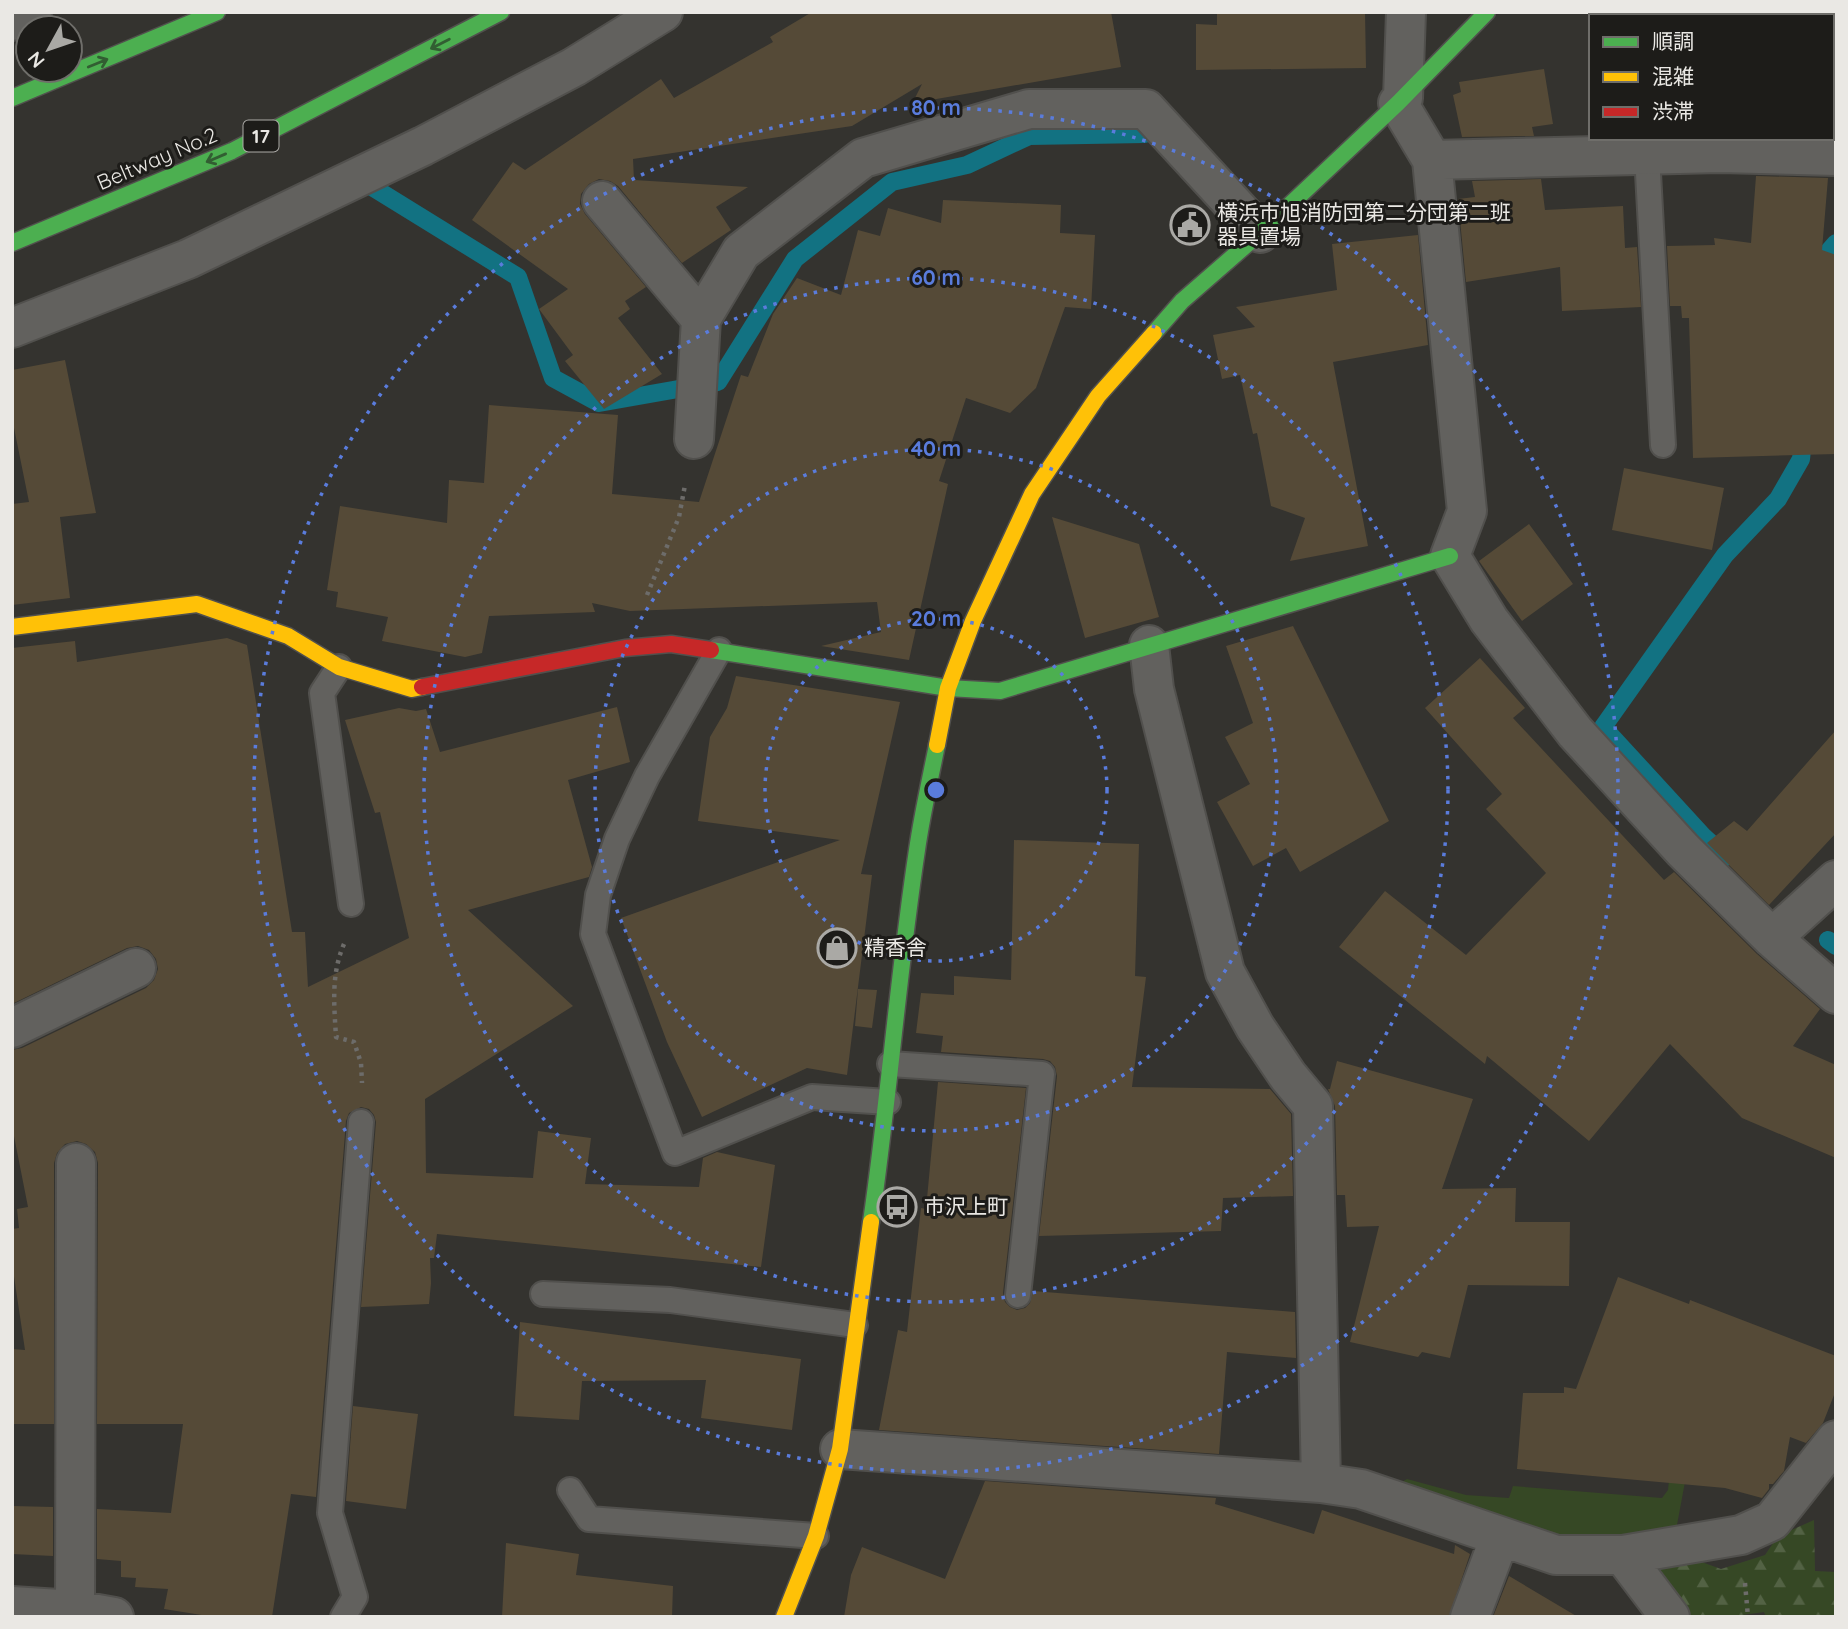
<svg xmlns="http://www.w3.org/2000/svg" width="1848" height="1629" font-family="Quicksand,'Noto Sans JP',sans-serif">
<defs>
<pattern id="forest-firs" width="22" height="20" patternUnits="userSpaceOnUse" patternTransform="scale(1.75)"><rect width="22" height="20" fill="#364825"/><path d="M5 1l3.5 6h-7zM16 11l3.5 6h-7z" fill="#536244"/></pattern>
</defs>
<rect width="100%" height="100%" fill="#34332f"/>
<path fill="#364825" d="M 1673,1441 L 1692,1444 L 1677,1525 L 1668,1535 L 1546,1541 L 1395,1486 L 1407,1479 L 1466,1495 L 1509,1498 L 1513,1486 L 1662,1498 L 1668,1490 Z"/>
<path fill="url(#forest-firs)" d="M 1814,1520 L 1815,1571 L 1836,1572 L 1836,1617 L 1766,1617 L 1764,1612 L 1728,1617 L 1690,1617 L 1652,1567 L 1696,1560 L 1721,1569 L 1765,1555 L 1778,1536 Z"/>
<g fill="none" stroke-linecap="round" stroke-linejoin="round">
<path stroke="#127282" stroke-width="18" d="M 356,177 L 518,277 L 553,378 L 599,403 L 718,382 L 795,259 L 892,182 L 967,165 L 1029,136 L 1145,134
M 1814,268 L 1836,243
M 1726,857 L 1704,837 L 1603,727 L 1725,555 L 1778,499 L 1801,459 L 1804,431
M 1828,940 L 1836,946"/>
</g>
<path fill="#554a37" d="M 812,12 L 1111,12 L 1121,67 L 925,101 L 916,108 L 917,103 L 912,104 L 922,84 L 852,126 L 633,159 L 634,180 L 748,187 L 716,207 L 731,230 L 682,263 L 618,186 L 610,181 L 599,179 L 589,184 L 581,194 L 580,204 L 585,214 L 646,287 L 625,301 L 630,309 L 618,318 L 662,374 L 604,409 L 565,361 L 573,355 L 539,309 L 568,289 L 472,220 L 513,162 L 525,170 L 661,79 L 674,98 L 773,42 L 770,37 Z
M 1217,12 L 1365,12 L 1366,68 L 1196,70 L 1196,24 L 1217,25 Z
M 1544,69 L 1553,124 L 1532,127 L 1534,136 L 1462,137 L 1453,95 L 1461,92 L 1459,82 Z
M 1756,176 L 1828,178 L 1822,250 L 1836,255 L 1836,454 L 1693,458 L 1689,318 L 1682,318 L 1681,306 L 1670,306 L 1667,246 L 1715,245 L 1714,238 L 1751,243 Z
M 1541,179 L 1545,210 L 1623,206 L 1625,248 L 1637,247 L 1641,307 L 1562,311 L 1560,267 L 1466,282 L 1458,199 L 1475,197 L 1472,181 Z
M 943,200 L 1061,205 L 1060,233 L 1095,235 L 1091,309 L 1065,307 L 1036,388 L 1010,413 L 966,398 L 939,481 L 948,484 L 909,660 L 821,646 L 881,632 L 877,602 L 630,611 L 592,603 L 595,612 L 489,616 L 482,653 L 465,657 L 382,641 L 388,617 L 336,607 L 338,592 L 327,590 L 340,506 L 447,523 L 449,480 L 484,483 L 489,405 L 618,415 L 612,494 L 699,502 L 741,375 L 748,377 L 773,314 L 797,278 L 841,295 L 858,230 L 880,236 L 888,208 L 941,223 Z
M 1418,235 L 1428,345 L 1333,362 L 1368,546 L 1290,561 L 1305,518 L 1271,506 L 1257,433 L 1253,434 L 1240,375 L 1222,379 L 1213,335 L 1255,327 L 1236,307 L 1337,290 L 1332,244 Z
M 65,360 L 96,513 L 60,517 L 70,598 L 12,605 L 12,504 L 29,502 L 12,418 L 12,370 Z
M 1624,468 L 1724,488 L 1712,550 L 1612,530 Z
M 1052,517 L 1139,544 L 1159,617 L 1085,638 Z
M 1529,524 L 1573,584 L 1522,621 L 1479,561 Z
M 1293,626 L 1389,821 L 1300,872 L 1286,848 L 1253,866 L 1217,802 L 1250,784 L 1225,737 L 1253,723 L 1226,646 Z
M 227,638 L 247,645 L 292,932 L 305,932 L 308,987 L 409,938 L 380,812 L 375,813 L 345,720 L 399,708 L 416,711 L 426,709 L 440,752 L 617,707 L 630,762 L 568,780 L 592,867 L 589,877 L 468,910 L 573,1006 L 425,1099 L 426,1173 L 533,1178 L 538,1131 L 591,1138 L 585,1184 L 699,1187 L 703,1158 L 717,1152 L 775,1165 L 761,1267 L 437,1234 L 434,1258 L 430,1258 L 431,1283 L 429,1304 L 361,1307 L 376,1122 L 374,1115 L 369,1109 L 361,1107 L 349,1113 L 346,1121 L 316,1497 L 291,1494 L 272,1617 L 214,1617 L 164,1609 L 168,1589 L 135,1587 L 136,1578 L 121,1577 L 121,1561 L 97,1559 L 97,1509 L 171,1513 L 183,1424 L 97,1424 L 98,1163 L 95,1152 L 86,1144 L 77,1141 L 65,1144 L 57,1153 L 54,1163 L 54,1424 L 12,1424 L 12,1349 L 25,1350 L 12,1263 L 12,1229 L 19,1228 L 17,1209 L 28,1207 L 12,1126 L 12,1050 L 22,1048 L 146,988 L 154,980 L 158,969 L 156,959 L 149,950 L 138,946 L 127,948 L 12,1004 L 12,648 L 75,641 L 77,662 Z
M 1480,658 L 1525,708 L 1513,718 L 1664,880 L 1674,872 L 1757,954 L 1820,1009 L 1793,1046 L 1836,1065 L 1836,1158 L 1742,1118 L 1670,1044 L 1589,1141 L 1487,1056 L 1485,1064 L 1339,947 L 1385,891 L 1466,955 L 1546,873 L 1486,809 L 1502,794 L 1425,708 Z
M 736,676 L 900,702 L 861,874 L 872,875 L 847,1075 L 807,1068 L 702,1117 L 667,1042 L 621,918 L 840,840 L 698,821 L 710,737 L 727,708 Z
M 1836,730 L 1836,833 L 1769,905 L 1707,843 L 1734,821 L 1747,831 Z
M 1014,840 L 1139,844 L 1135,976 L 1146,977 L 1132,1087 L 1270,1089 L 1291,1114 L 1293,1196 L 1223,1198 L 1221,1231 L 1039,1236 L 1057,1076 L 1055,1067 L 1050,1061 L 1043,1059 L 941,1052 L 943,1036 L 916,1033 L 921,993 L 954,995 L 954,976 L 1011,980 Z
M 858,989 L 877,990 L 872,1028 L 855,1026 Z
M 1337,1061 L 1473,1099 L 1442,1189 L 1516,1188 L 1515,1222 L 1570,1222 L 1569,1286 L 1468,1285 L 1450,1358 L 1422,1352 L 1418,1357 L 1350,1342 L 1379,1226 L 1347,1227 L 1345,1195 L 1337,1195 L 1335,1106 L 1328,1089 L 1330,1089 Z
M 938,1082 L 1026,1088 L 1003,1293 L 1005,1302 L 1010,1307 L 1017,1310 L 1025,1308 L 1030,1303 L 1033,1291 L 1295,1312 L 1296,1358 L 1227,1352 L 1219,1454 L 879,1430 L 898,1330 L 907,1332 L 921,1208 L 926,1209 Z
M 1618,1277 L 1689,1304 L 1690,1300 L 1836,1356 L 1836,1390 L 1823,1423 L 1806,1443 L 1790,1437 L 1784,1471 L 1773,1484 L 1769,1484 L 1769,1489 L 1762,1498 L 1725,1488 L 1517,1469 L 1523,1393 L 1564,1393 L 1564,1387 L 1576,1389 Z
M 520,1322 L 801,1359 L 792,1430 L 701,1418 L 706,1380 L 582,1381 L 579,1420 L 514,1416 Z
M 353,1406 L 418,1414 L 406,1509 L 346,1501 Z
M 985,1481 L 1216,1498 L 1215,1504 L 1314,1534 L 1322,1510 L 1454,1554 L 1455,1545 L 1470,1554 L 1449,1617 L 844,1617 L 851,1575 L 862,1547 L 945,1579 Z
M 12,1506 L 53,1507 L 53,1556 L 12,1554 Z
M 506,1543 L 579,1554 L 576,1575 L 673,1586 L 672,1617 L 502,1617 Z
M 1509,1576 L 1578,1617 L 1493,1617 Z"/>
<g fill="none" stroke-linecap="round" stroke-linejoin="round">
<g stroke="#51504d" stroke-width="28">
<path id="lane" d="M 1647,155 L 1663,445
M 719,650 L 647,776 L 617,839 L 598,895 L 593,934 L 675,1153 L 812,1097 L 888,1102
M 339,667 L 322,693 L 351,904
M 890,1064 L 1042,1074 L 1018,1295
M 543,1294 L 670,1300 L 855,1325
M 570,1490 L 589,1519 L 816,1536
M 343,1617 L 355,1597 L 330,1513 L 361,1122"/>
</g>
<g stroke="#51504d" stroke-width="42">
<path id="street" d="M 12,21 L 32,12
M 1403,98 L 1406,12
M 1398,103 L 1432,160 L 1467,511 L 1450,556 L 1489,620 L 1575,732 L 1683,850 L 1772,938 L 1836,994
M 1432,160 L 1720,153 L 1836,156
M 602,201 L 701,319
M 12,328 L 188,259 L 423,146 L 574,67 L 663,12
M 694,439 L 701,319 L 741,252 L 863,158 L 1029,109 L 1146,109 L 1260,233
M 1149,645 L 1154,689 L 1225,972 L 1255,1027 L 1288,1076 L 1313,1106 L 1321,1483
M 1772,938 L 1836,880
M 12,1028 L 136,968
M 840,1449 L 1321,1483 L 1361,1489 L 1556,1555 L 1623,1555 L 1670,1617
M 1623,1555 L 1741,1535 L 1772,1521 L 1836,1440
M 12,1606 L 75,1610 L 114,1617
M 75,1610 L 76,1163
M 1470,1617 L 1500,1537"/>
</g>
<g stroke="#51504d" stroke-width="19">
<path id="fast" d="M 12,98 L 217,12
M 12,243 L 232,151 L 501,12
M 1154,333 L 1182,301 L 1260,233 L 1398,103 L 1487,12
M 711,650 L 948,688 L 1000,691 L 1450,556
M 871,1222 C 889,1098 898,974 917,850 C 922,815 930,780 937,745"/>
</g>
<g stroke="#51504d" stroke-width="19">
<path id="slow" d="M 12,627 L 197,604 L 288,636 L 339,667 L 412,689 L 422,687
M 937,745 L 948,688 L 973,621 L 1032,494 L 1098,396 L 1154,333
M 784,1617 L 816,1536 L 840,1449 L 871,1222"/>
</g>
<g stroke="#51504d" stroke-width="19">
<path id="jam" d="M 422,687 L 625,648 L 671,644 L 711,650"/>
</g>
<path stroke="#6d6c6a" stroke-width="4.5" stroke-dasharray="3.5 5" stroke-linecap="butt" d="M 647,595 L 679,517 L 685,485
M 344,944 C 331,974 334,1004 336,1037 L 354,1042 L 361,1063 L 362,1083
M 1745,1583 L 1748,1617"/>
<use href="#lane" stroke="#62615e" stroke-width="24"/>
<use href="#street" stroke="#62615e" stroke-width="38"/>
<use href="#fast" stroke="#4caf50" stroke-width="16"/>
<use href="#slow" stroke="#ffc107" stroke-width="16"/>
<use href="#jam" stroke="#c62828" stroke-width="16"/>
</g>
<defs><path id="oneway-shaft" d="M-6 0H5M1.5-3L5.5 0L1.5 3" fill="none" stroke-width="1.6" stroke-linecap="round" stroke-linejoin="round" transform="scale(1.75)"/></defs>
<g stroke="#325e32">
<use href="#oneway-shaft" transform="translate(440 44) rotate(153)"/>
<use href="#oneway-shaft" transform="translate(98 63) rotate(-22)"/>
<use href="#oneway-shaft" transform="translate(216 158) rotate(157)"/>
</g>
<g fill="none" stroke="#5a7cdc" stroke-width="3.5" stroke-dasharray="3.5 7">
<circle cx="936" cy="790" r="171"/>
<circle cx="936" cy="790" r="341"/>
<circle cx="936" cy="790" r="512"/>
<circle cx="936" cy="790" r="682"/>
</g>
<defs>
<g id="civic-ring" transform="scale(2.0125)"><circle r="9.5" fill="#1d1c19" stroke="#aaa9a5" stroke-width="1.5"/><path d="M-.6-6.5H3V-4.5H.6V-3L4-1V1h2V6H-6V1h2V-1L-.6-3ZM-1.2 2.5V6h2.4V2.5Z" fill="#aaa9a5"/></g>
<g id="shop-ring" transform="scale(2.0125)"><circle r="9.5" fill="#1d1c19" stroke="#aaa9a5" stroke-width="1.5"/><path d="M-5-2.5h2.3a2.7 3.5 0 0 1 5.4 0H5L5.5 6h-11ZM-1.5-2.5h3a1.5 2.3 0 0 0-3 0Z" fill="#aaa9a5"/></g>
<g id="bus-ring" transform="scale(2.0125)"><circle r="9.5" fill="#1d1c19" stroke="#aaa9a5" stroke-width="1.5"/><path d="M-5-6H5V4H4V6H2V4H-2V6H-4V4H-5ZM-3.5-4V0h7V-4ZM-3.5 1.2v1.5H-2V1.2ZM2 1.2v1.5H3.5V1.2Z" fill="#aaa9a5"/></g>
</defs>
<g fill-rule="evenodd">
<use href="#civic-ring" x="1190" y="225"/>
<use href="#shop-ring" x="837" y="948"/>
<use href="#bus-ring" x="897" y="1207"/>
</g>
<g text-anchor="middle" stroke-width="6" stroke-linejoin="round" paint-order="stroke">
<rect fill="#1d1c19" stroke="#acaba7" stroke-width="2" x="243.5" y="120.5" width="35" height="31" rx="5"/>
<g font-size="19" font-weight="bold" fill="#eae8e4">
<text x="261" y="143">17</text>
</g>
<g font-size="21" fill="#eae8e4" stroke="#1d1c19">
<text transform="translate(157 159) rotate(-23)" y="7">Beltway No.2</text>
</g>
<g font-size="21" fill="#eae8e4" stroke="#1d1c19" text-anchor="start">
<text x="1217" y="220">横浜市旭消防団第二分団第二班<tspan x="1217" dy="24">器具置場</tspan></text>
<text x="864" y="955">精香舎</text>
<text x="924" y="1214">市沢上町</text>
</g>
</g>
<circle cx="936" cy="790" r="10" fill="#5a7cdc" stroke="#1d1c19" stroke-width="3.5"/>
<g font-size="21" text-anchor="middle" font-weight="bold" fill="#5a7cdc" stroke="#1d1c19" stroke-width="6" stroke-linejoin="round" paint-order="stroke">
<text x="936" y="115">80 m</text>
<text x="936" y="285">60 m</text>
<text x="936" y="456">40 m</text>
<text x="936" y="626">20 m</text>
</g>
<rect width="1848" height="1629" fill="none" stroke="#eae8e4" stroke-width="28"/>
<rect x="1589" y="14" width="245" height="126" fill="#1d1c19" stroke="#6f6e6a" stroke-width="2"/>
<rect x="1603" y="37" width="35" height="10" fill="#4caf50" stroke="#6f6e6a" stroke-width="2"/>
<text x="1652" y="49" font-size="21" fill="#eae8e4">順調</text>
<rect x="1603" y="72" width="35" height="10" fill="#ffc107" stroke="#6f6e6a" stroke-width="2"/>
<text x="1652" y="84" font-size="21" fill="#eae8e4">混雑</text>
<rect x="1603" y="107" width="35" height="10" fill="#c62828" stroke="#6f6e6a" stroke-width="2"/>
<text x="1652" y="119" font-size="21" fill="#eae8e4">渋滞</text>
<g transform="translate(49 49) rotate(230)"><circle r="33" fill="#1d1c19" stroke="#6f6e6a" stroke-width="2"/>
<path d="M0-5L12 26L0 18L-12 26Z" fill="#aaa9a5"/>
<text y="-10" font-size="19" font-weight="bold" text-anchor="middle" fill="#eae8e4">N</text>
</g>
</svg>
